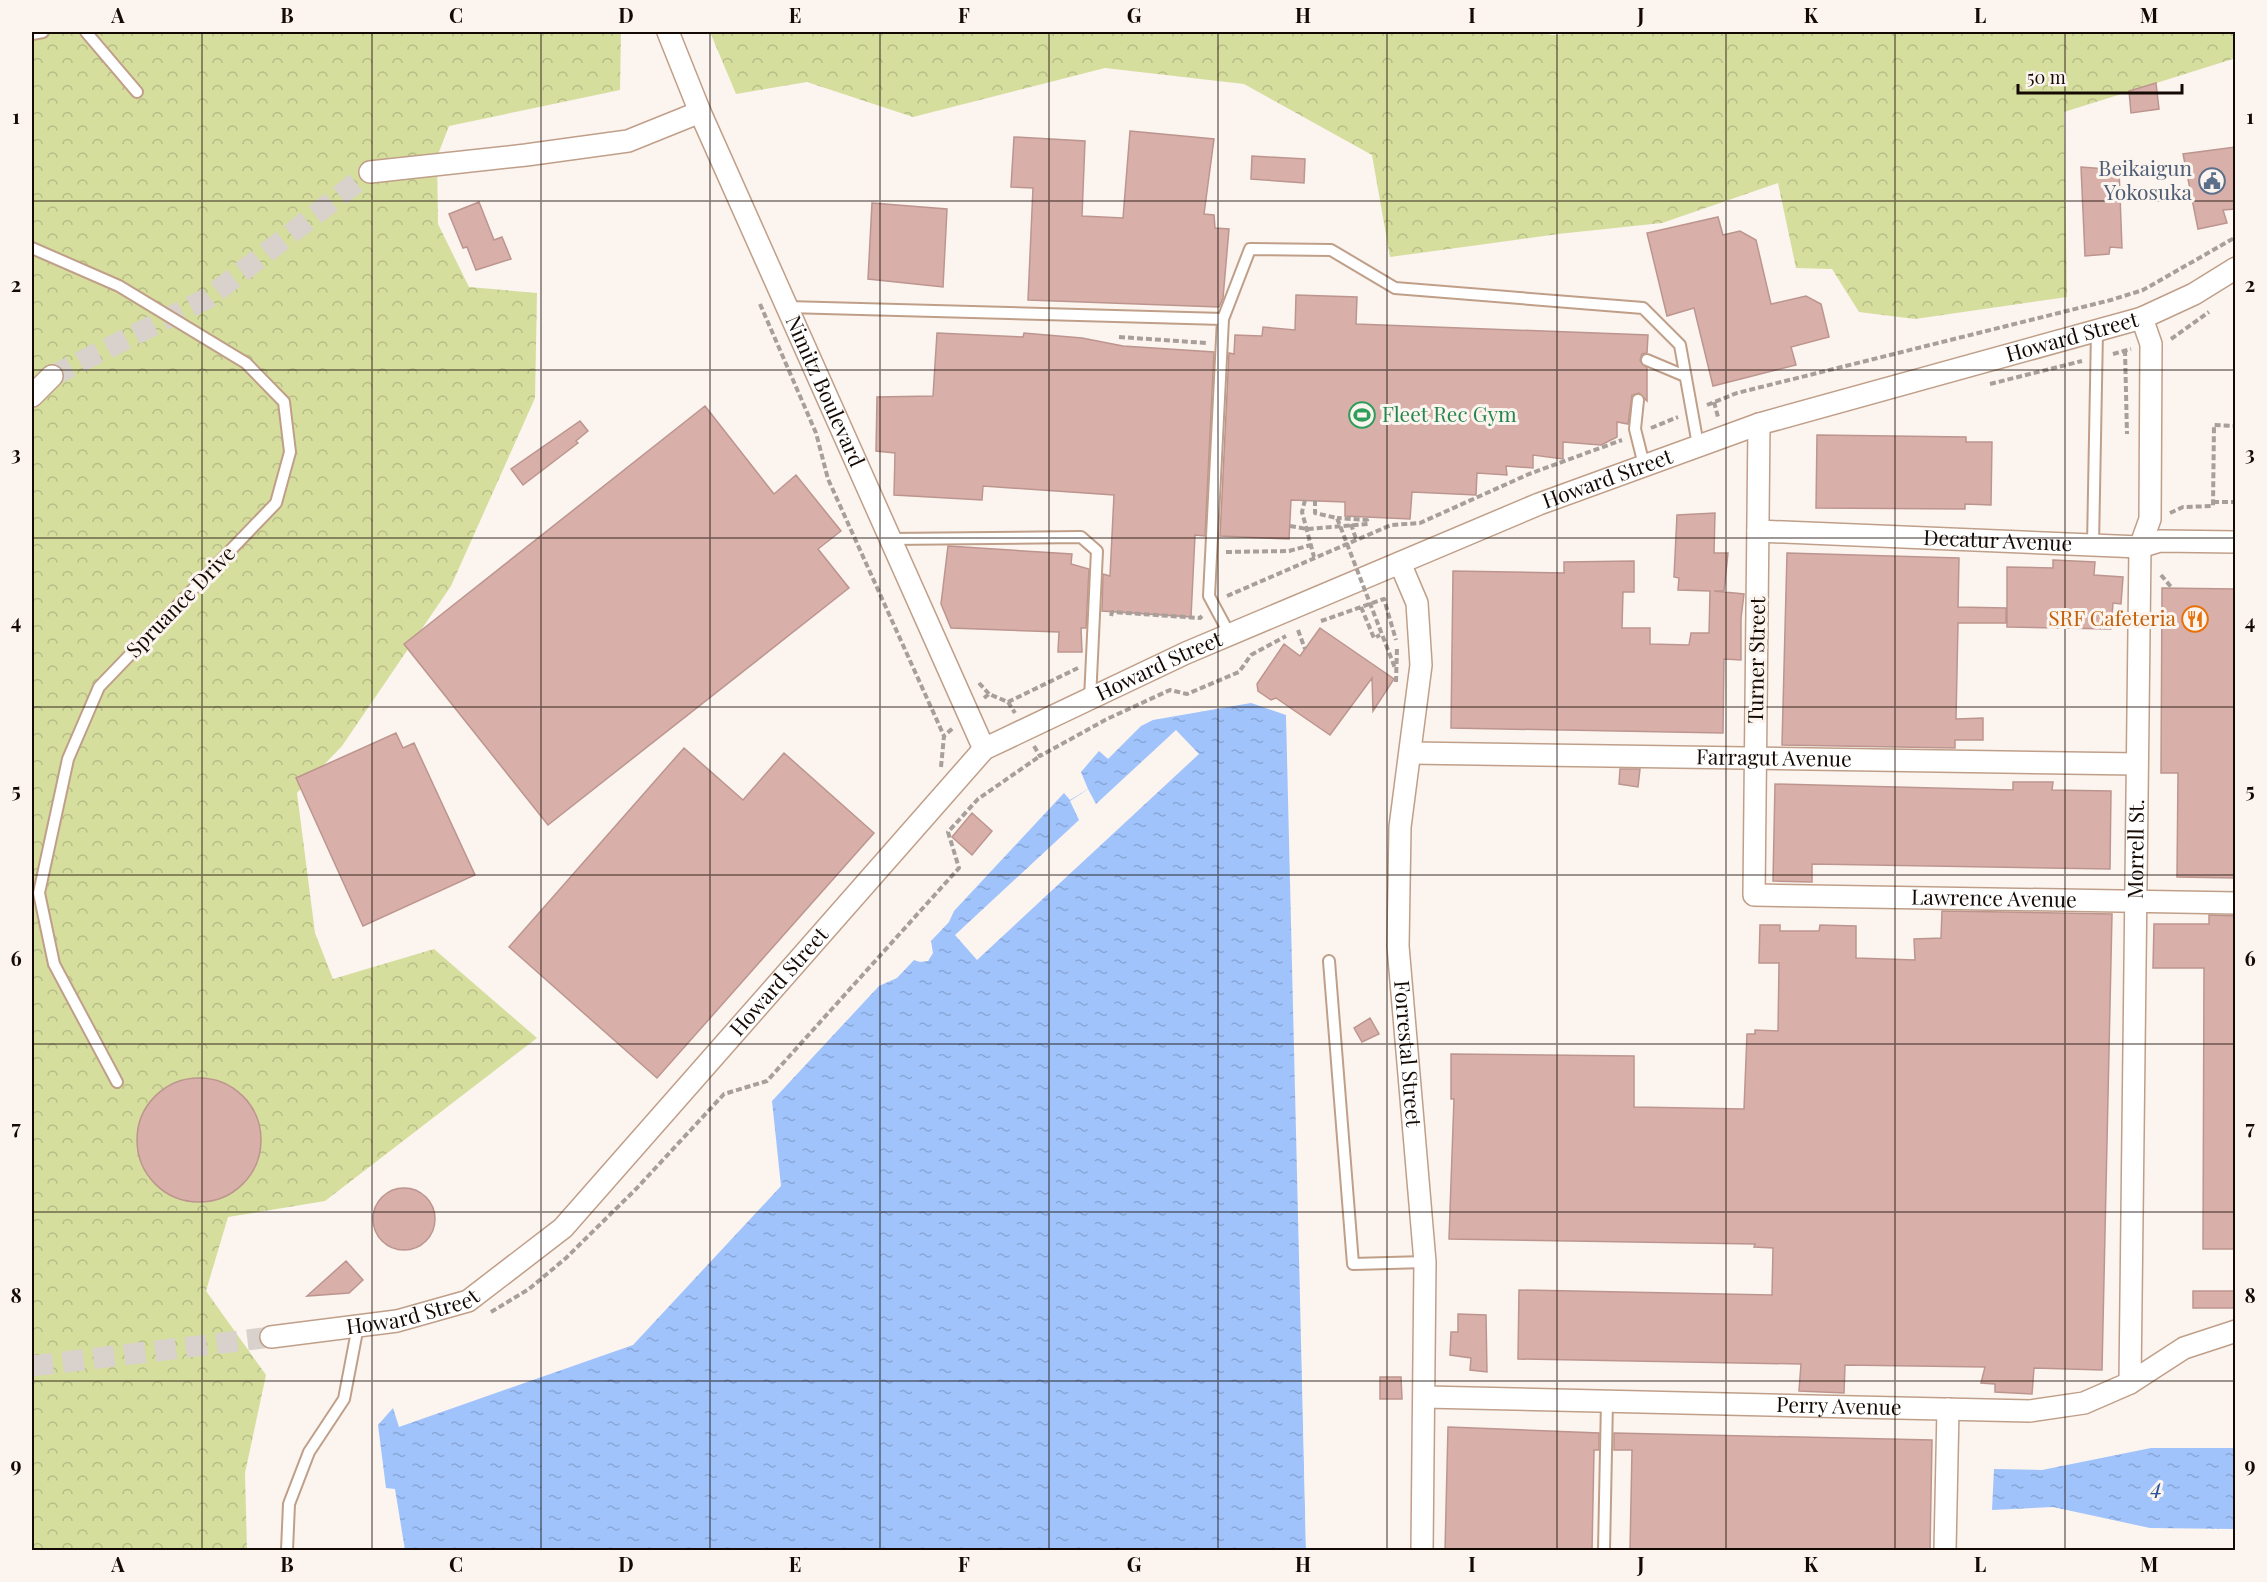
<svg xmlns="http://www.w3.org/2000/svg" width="2267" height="1582" font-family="'Playfair Display',serif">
<defs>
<pattern id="forest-crowns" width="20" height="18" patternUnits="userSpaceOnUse" patternTransform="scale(1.5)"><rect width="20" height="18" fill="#d6de9e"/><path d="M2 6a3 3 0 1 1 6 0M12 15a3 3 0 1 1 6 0" fill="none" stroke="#b7bd86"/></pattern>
<pattern id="water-ripples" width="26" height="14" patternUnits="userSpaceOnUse" patternTransform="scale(1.5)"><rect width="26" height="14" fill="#a0c3fc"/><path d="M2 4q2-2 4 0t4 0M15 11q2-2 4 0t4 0" fill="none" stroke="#89a6d6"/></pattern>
</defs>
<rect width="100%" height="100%" fill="#fbf4ef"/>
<path fill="url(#forest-crowns)" d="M 32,32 L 621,32 L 620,90 L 449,126 L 437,157 L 438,224 L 469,287 L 537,293 L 535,398 L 451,586 L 342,746 L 297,793 L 315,933 L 333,979 L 434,949 L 537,1038 L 325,1201 L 228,1217 L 206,1291 L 266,1375 L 245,1473 L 247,1550 L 32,1550 Z
M 710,32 L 1541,32 L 1552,35 L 1590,32 L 2235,32 L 2236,58 L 2064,112 L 2067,297 L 1915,319 L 1859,312 L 1832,269 L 1796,268 L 1778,183 L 1662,223 L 1558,234 L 1390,257 L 1372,155 L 1244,84 L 1105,68 L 913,117 L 807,82 L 736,94 Z"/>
<path fill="url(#water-ripples)" d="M 1251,703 L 1286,715 L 1289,756 L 1306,1550 L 405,1550 L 395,1489 L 386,1488 L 378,1425 L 393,1408 L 399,1427 L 633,1345 L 781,1186 L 772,1101 L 879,986 L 897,978 L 914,960 L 920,962 L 928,961 L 933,953 L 931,941 L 949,922 L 954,911 L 1064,793 L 1070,800 L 1088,789 L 1081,772 L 1099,751 L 1108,759 L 1141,726 L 1153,720 Z
M 2151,1448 L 2235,1448 L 2235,1529 L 2150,1528 L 2053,1507 L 1992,1510 L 1994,1469 L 2042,1470 Z"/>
<path fill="#fbf4ef" d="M 1286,715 L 1289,716 L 1292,756 L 1309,1550 L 1306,1550 Z
M 1176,730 L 1199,754 L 977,960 L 955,935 L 1079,820 L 1070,801 L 1088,789 L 1096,804 Z"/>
<path fill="#d9afa9" stroke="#bd958f" stroke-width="1.5" d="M 2156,83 L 2159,109 L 2131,113 L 2129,91 Z
M 1130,131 L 1214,139 L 1204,214 L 1214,215 L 1215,228 L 1229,229 L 1223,298 L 1219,307 L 1028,300 L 1033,188 L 1011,187 L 1014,137 L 1085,141 L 1082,216 L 1123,218 Z
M 2235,147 L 2235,209 L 2223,210 L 2227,223 L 2198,229 L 2183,154 Z
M 1252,156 L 1305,159 L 1304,183 L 1251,179 Z
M 2081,167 L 2119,170 L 2122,248 L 2110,247 L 2109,254 L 2085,256 Z
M 479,202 L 494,240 L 502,237 L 511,259 L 476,270 L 467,247 L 463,248 L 449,214 Z
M 872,203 L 947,209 L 943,287 L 868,279 Z
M 1718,217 L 1723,235 L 1740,231 L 1756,240 L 1771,304 L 1806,296 L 1821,304 L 1829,337 L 1791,347 L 1796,365 L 1713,386 L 1694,308 L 1667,316 L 1647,233 Z
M 1296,295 L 1357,297 L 1356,324 L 1648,335 L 1647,353 L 1642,354 L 1640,360 L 1647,368 L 1647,401 L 1639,393 L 1632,395 L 1628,424 L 1617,422 L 1617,437 L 1601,445 L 1563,442 L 1563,459 L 1533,455 L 1533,468 L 1506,466 L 1507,475 L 1477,473 L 1476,495 L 1412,492 L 1410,519 L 1345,516 L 1345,502 L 1291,500 L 1289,539 L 1220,536 L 1229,353 L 1234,354 L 1235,335 L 1262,336 L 1263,327 L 1295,330 Z
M 937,333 L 1023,337 L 1024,333 L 1082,338 L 1123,346 L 1214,352 L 1205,536 L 1195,535 L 1191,617 L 1102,611 L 1103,574 L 1110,576 L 1114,495 L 983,486 L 982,500 L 894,495 L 895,453 L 876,451 L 877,397 L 933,396 Z
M 705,406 L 774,494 L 796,475 L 841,531 L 818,549 L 849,588 L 548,825 L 404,644 Z
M 580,421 L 588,431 L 576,441 L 578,443 L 523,485 L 511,469 Z
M 1817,435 L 1966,437 L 1966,442 L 1992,442 L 1991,505 L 1965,504 L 1965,509 L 1816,508 Z
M 1715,513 L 1714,553 L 1728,553 L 1724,591 L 1714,591 L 1744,594 L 1741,618 L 1741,660 L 1724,659 L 1723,733 L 1451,728 L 1453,571 L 1564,573 L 1564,562 L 1634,561 L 1634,592 L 1623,592 L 1622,628 L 1650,628 L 1650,644 L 1689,645 L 1691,633 L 1709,633 L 1710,591 L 1678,590 L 1679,578 L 1674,577 L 1677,515 Z
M 948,546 L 1072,554 L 1071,564 L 1089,569 L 1086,628 L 1081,628 L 1082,652 L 1058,652 L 1059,632 L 951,628 L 941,604 Z
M 1787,553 L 1959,558 L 1958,607 L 2006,608 L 2006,623 L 1958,623 L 1956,719 L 1983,718 L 1983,740 L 1955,740 L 1955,748 L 1782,745 Z
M 2053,560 L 2095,562 L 2094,575 L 2123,577 L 2121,604 L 2113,603 L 2111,629 L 2007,627 L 2007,567 L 2053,568 Z
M 2162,588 L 2235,589 L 2235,878 L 2177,877 L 2178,773 L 2161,773 Z
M 1320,628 L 1394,679 L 1373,711 L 1372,678 L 1330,735 L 1276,698 L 1271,700 L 1258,691 L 1257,684 L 1284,644 L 1300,656 Z
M 396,733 L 403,748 L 414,743 L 475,875 L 363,926 L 296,778 Z
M 684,748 L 743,800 L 784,753 L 874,833 L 657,1078 L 509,947 Z
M 1620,769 L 1640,769 L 1638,787 L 1619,784 Z
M 2013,782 L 2053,782 L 2052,790 L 2111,791 L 2110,869 L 1812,864 L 1812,882 L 1773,881 L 1775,784 L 2013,790 Z
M 972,813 L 992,831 L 972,855 L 952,837 Z
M 1942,911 L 2112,914 L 2102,1370 L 2034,1368 L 2032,1394 L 1995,1392 L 1995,1384 L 1981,1383 L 1985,1367 L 1845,1365 L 1844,1393 L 1799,1391 L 1801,1364 L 1518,1359 L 1519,1290 L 1772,1295 L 1773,1248 L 1754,1247 L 1755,1244 L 1449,1239 L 1454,1099 L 1451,1099 L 1451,1054 L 1634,1056 L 1634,1107 L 1744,1109 L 1747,1034 L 1755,1034 L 1755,1030 L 1778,1031 L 1779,963 L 1759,963 L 1760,925 L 1780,925 L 1780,931 L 1819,931 L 1820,925 L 1856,926 L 1856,958 L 1915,960 L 1914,939 L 1941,938 Z
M 2209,915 L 2235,916 L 2235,1249 L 2203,1249 L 2204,968 L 2153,968 L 2154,924 L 2209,924 Z
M 1370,1018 L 1379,1034 L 1362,1042 L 1354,1028 Z
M137 1140a62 62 0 1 1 124 0a62 62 0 1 1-124 0Z
M373 1219a31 31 0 1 1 62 0a31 31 0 1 1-62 0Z
M 346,1261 L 363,1280 L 349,1293 L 307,1296 Z
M 2193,1291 L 2235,1291 L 2235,1308 L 2193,1308 Z
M 1458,1314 L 1486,1315 L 1487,1372 L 1470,1370 L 1471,1358 L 1450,1355 L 1451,1332 L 1458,1332 Z
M 1380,1377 L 1401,1377 L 1402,1399 L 1380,1399 Z
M 1448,1427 L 1599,1433 L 1599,1450 L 1594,1450 L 1592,1551 L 1445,1551 Z
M 1614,1433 L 1932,1440 L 1930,1551 L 1630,1551 L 1632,1450 L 1614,1450 Z"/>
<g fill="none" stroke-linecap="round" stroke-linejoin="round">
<path stroke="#d8d1cc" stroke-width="21" stroke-dasharray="21 10" stroke-linecap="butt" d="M 52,376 L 208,298 L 370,172
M 32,1366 L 271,1337"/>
<g stroke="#c09f89" stroke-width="14">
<path id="lane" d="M 86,32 L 137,92
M 32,34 L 43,32
M 32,248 L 119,286 L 246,363 L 284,402 L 290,452 L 276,503 L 99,687 L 68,759 L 39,893 L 54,964 L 117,1082
M 787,307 L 1223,319
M 1647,360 L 1685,376
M 1638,400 L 1635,429 L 1644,465
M 890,539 L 1081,537 L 1097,551 L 1090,699
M 2093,545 L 2097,331
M 1230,635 L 1209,596 L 1223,319 L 1250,249 L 1331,250 L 1395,288 L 1643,308 L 1680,345 L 1698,445
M 1329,961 L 1353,1264 L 1425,1262
M 287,1550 L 289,1504 L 309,1452 L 344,1399 L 358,1326
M 1604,1550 L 1607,1401"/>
</g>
<g stroke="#c09f89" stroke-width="24">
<g id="street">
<path id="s1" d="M 668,32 L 700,112 L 984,749"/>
<path d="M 370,172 L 526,155 L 628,141 L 700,112"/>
<path d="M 32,396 L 52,376"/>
<path id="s2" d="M 1759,424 L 1754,895 L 2236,903"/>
<path id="s3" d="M 1758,531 L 2140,547 L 2160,541 L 2236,542"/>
<path id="s4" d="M 1400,563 L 1417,603 L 1421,665 L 1400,827 L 1398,946 L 1425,1262 L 1422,1550"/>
<path id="s5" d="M 1411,753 L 2137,764"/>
<path id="s6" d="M 271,1337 L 397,1321 L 468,1301 L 563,1228 L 984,749 L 1186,653 L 1539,504 L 1759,424 L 2142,318 L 2194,294 L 2236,268"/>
<path id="s7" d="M 2130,1383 L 2140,547 L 2150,519 L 2151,344 L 2142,318"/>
<path id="s8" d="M 1425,1397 L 2030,1411 L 2084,1403 L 2130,1383 L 2184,1348 L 2236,1331"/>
<path d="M 1945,1550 L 1948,1409"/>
</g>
</g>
<path stroke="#a89f9a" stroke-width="4" stroke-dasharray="6 3" stroke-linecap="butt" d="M 760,304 L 816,433 L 828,479 L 944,736
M 1119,337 L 1207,343
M 2171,339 L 2209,312
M 2125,350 L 2127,434
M 2113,354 L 2131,349
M 1990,384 L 2082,361
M 1714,402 L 1718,417
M 1707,405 L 1737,393 L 2111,300 L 2143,290 L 2236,237
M 1651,428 L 1678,417
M 1305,500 L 1302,512 L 1314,557
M 2213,502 L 2236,502
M 2170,513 L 2183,507 L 2213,506 L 2214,425 L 2236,426
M 1351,524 L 1356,539
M 1290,526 L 1307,529 L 1368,524 L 1367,520 L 1337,518
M 1226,552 L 1289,551 L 1311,545
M 2161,575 L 2172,588
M 1227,596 L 1391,525 L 1420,523 L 1529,474 L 1622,440
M 1361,607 L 1374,638 L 1380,635
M 1111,616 L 1112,612 L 1200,618 L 1202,616
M 1321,621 L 1384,599 L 1396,640
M 1298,630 L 1305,649
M 1396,682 L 1397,647
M 979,683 L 989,694
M 984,698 L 989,694 L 1008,702 L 1015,713
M 1008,702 L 1078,668
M 1034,746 L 1040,756 L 1107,719 L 1170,690 L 1187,694 L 1239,672 L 1251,655 L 1286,636
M 941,767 L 944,736 L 953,728
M 491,1312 L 529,1289 L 566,1258 L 636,1189 L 724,1094 L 767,1081 L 959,868 L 948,832 L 978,799 L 1040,756"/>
<use href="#lane" stroke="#fff" stroke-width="10"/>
<use href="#street" stroke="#fff" stroke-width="21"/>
<path stroke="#a89f9a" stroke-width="4" stroke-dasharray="6 3" stroke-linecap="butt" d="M 1315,500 L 1315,513 L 1337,518 L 1395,668"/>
</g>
<path fill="none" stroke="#140903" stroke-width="1.5" stroke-opacity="0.55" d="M 202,32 L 202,1550M 372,32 L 372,1550M 541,32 L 541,1550M 710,32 L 710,1550M 880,32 L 880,1550M 1049,32 L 1049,1550M 1218,32 L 1218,1550M 1387,32 L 1387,1550M 1557,32 L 1557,1550M 1726,32 L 1726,1550M 1895,32 L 1895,1550M 2065,32 L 2065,1550M 32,201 L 2236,201M 32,370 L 2236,370M 32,538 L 2236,538M 32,707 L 2236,707M 32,875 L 2236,875M 32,1044 L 2236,1044M 32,1212 L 2236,1212M 32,1381 L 2236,1381"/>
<defs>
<g id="civic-ring" transform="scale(1.35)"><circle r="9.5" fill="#fbf4ef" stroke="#5c6f8a" stroke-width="1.5"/><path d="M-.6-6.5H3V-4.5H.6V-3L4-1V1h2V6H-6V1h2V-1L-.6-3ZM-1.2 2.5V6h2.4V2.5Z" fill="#5c6f8a"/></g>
<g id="stadium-ring" transform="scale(1.35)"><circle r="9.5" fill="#fbf4ef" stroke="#2e9e5b" stroke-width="1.5"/><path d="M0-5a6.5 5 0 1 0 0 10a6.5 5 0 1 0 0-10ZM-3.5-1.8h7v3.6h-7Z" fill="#2e9e5b"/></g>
<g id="restaurant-ring" transform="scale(1.35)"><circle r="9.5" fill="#fbf4ef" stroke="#e8710a" stroke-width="1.5"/><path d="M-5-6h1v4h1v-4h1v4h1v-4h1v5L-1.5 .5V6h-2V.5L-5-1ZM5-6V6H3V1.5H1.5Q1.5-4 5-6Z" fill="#e8710a"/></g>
</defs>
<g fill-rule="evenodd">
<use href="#civic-ring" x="2212" y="181"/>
<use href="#stadium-ring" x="1362" y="415"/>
<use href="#restaurant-ring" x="2195" y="619"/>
</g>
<g text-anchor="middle" stroke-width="6" stroke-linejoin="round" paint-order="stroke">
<g font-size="21" fill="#4e5e75" stroke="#fbf4ef" text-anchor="end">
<text x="2192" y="176">Beikaigun<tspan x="2192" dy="24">Yokosuka</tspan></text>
</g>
<g font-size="21" fill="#140903" stroke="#fbf4ef">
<text dy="7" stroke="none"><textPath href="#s6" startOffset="2124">Howard Street</textPath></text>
<text dy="7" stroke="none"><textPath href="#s1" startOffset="392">Nimitz Boulevard</textPath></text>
<text dy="7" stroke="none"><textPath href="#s6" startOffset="1638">Howard Street</textPath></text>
<text dy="7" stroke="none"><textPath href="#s3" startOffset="240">Decatur Avenue</textPath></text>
<text transform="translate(181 602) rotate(-46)" y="7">Spruance Drive</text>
<text transform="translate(1757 660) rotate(-89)" y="7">Turner Street</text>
<text dy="7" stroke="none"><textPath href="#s6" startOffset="1152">Howard Street</textPath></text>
<text dy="7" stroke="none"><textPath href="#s5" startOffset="363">Farragut Avenue</textPath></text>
<text dy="7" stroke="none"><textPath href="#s7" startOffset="534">Morrell St.</textPath></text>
<text dy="7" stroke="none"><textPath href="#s2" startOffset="711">Lawrence Avenue</textPath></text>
<text dy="7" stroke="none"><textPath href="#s6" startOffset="648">Howard Street</textPath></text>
<text dy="7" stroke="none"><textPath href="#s4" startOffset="496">Forrestal Street</textPath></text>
<text dy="7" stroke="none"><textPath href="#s6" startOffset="144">Howard Street</textPath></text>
<text dy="7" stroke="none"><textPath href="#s8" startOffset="414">Perry Avenue</textPath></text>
</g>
<g font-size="21" fill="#27864d" stroke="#fbf4ef" text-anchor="start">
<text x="1382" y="422">Fleet Rec Gym</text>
</g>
<g font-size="21" fill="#c56008" stroke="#fbf4ef" text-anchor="end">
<text x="2176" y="626">SRF Cafeteria</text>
</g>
<g font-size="22" font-style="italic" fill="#2b5397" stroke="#fbf4ef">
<text x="2157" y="1495">4</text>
</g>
</g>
<rect width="2267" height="1582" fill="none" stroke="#fbf4ef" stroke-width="66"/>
<path d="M2018 84v9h164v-9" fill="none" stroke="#140903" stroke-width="3"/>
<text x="2027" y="84" font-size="18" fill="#140903" stroke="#fbf4ef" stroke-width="4.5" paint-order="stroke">50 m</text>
<rect x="33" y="33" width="2201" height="1516" fill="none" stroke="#140903" stroke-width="2"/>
<g font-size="20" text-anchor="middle" font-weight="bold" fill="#140903">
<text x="118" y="23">A</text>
<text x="287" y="23">B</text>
<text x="456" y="23">C</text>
<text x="626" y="23">D</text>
<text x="795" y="23">E</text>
<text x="964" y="23">F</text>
<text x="1134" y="23">G</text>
<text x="1303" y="23">H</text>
<text x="1472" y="23">I</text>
<text x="1641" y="23">J</text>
<text x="1811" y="23">K</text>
<text x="1980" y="23">L</text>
<text x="2149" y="23">M</text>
<text x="16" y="124">1</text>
<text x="2250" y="124">1</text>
<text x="16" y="292">2</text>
<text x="2250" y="292">2</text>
<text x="16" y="461">3</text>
<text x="2250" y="461">3</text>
<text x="16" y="629">4</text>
<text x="2250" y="629">4</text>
<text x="16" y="798">5</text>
<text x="2250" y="798">5</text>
<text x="16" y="966">6</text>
<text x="2250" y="966">6</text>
<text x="16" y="1135">7</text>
<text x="2250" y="1135">7</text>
<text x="16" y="1303">8</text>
<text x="2250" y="1303">8</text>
<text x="16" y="1472">9</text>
<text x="2250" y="1472">9</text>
<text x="118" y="1572">A</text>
<text x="287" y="1572">B</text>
<text x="456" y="1572">C</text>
<text x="626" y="1572">D</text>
<text x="795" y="1572">E</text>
<text x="964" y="1572">F</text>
<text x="1134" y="1572">G</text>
<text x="1303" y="1572">H</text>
<text x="1472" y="1572">I</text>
<text x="1641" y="1572">J</text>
<text x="1811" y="1572">K</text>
<text x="1980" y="1572">L</text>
<text x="2149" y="1572">M</text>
</g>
</svg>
